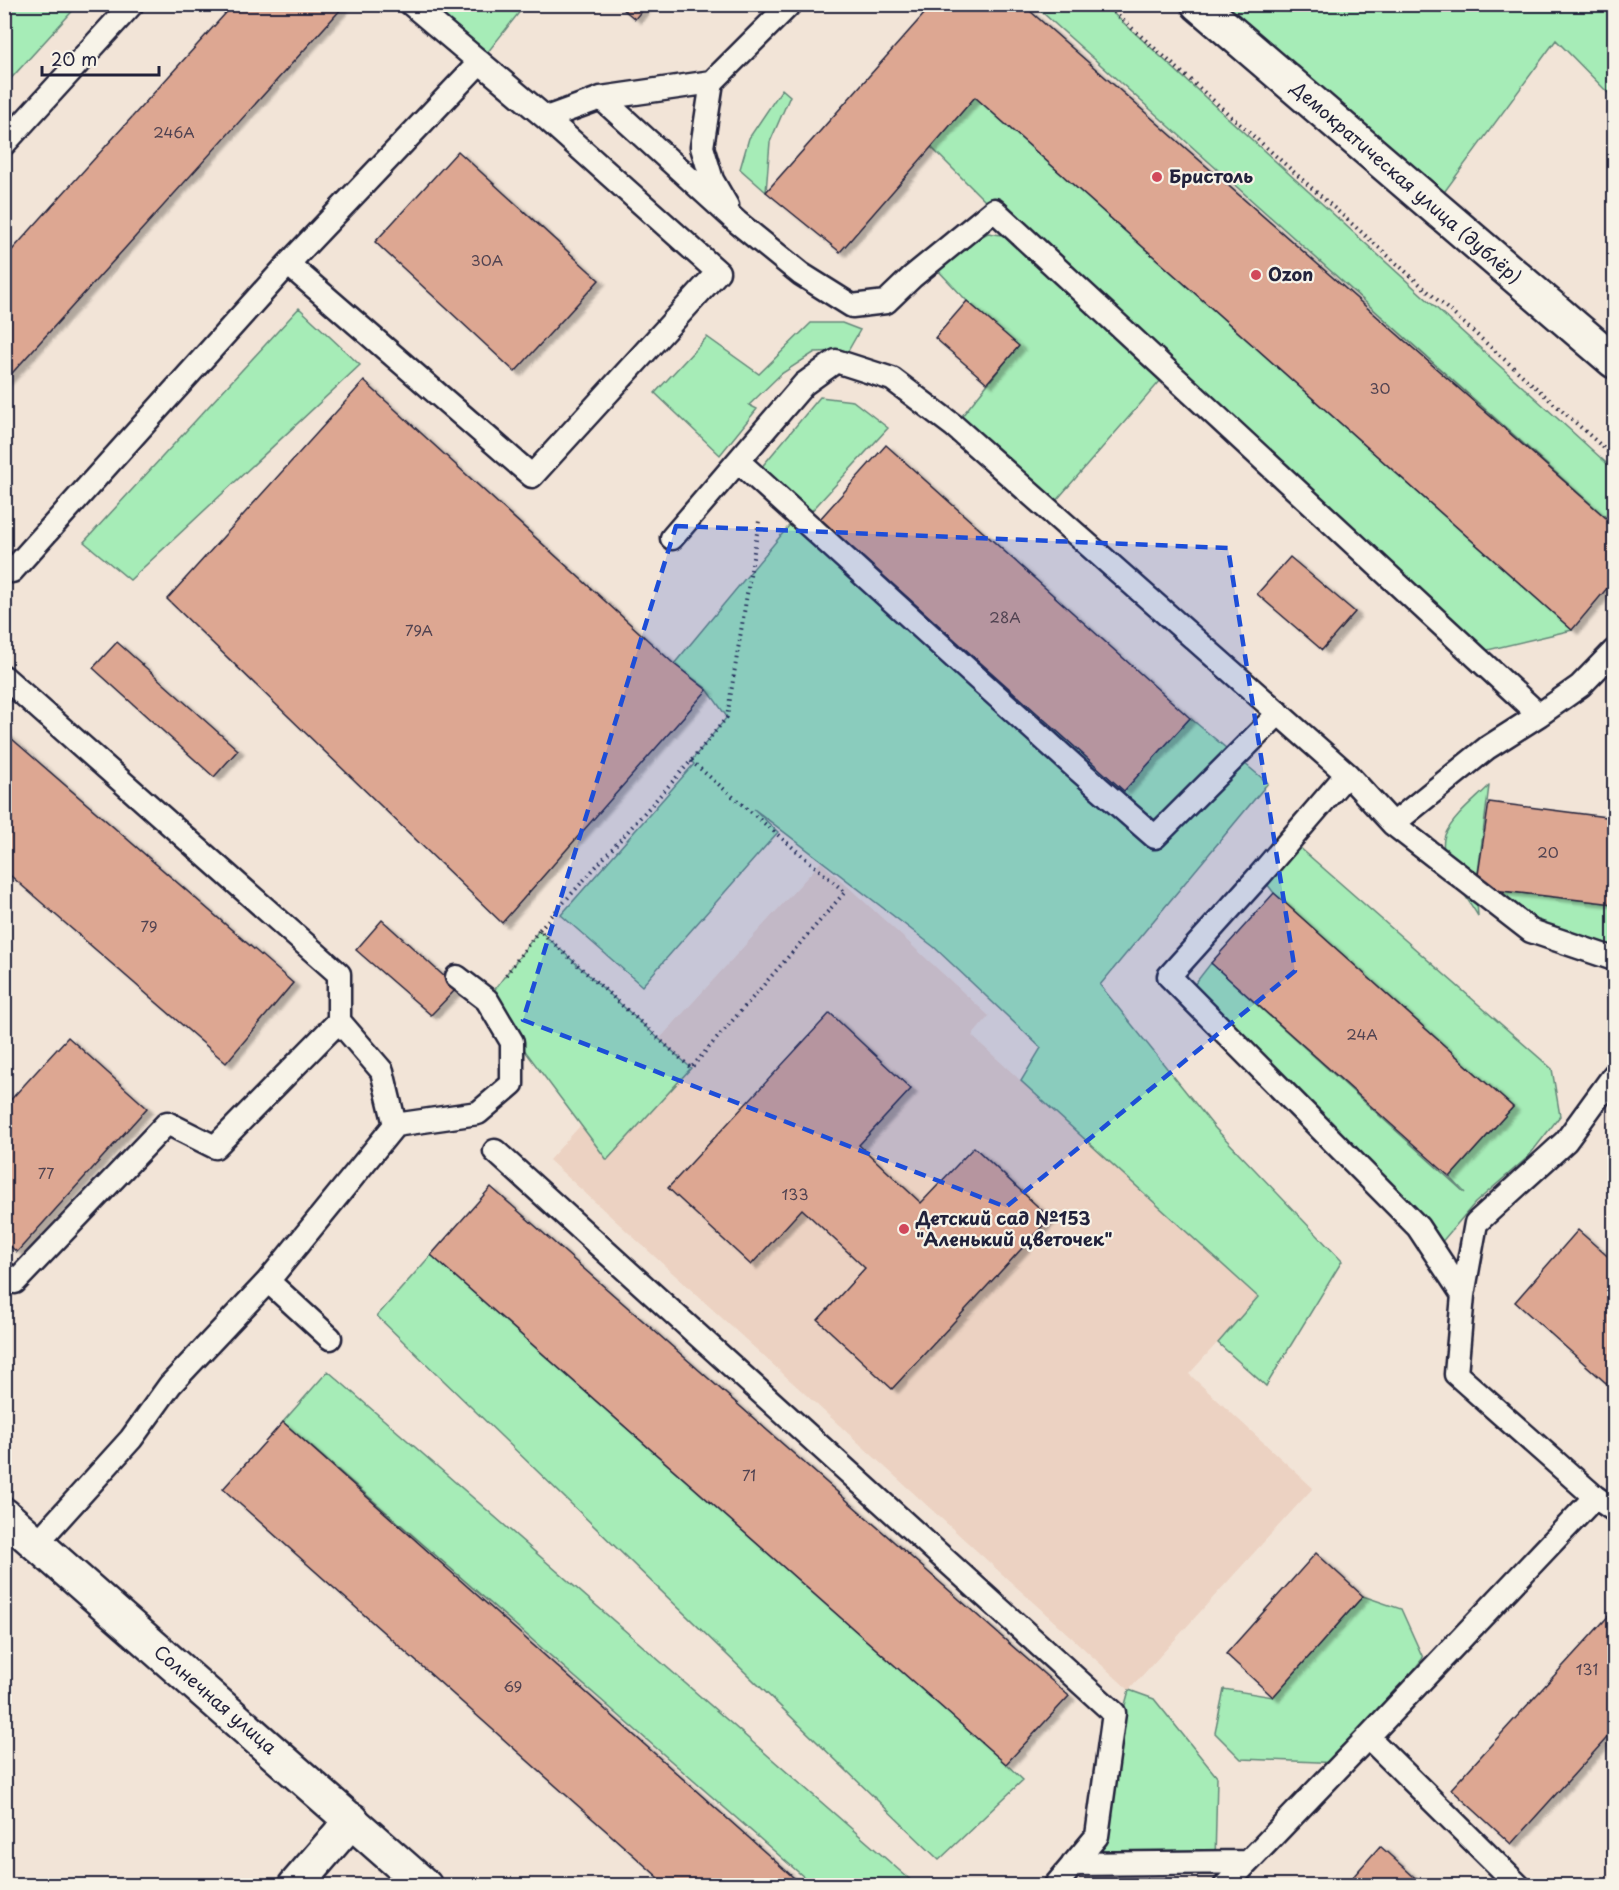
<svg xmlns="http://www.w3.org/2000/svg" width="1619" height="1890" font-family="'Playpen Sans',sans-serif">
<defs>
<filter id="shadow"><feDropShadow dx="6" dy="4" stdDeviation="1.5" flood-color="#0004"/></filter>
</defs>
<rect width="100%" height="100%" fill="#f2e4d7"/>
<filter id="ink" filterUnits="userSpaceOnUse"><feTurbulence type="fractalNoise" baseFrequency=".0167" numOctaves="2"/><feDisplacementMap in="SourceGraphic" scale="12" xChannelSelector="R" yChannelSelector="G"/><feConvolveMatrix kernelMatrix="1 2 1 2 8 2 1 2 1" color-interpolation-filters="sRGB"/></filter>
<g filter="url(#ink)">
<path fill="#ecd2c2" d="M 821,862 L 989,1016 L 972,1036 L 1258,1298 L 1189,1374 L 1313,1488 L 1129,1690 L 549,1160 Z"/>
<path fill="#a6ecb7" stroke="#648779" stroke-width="1.5" d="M 5,4 L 78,5 L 5,85 L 4,5 Z
M 419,4 L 525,5 L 480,62 Z
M 1034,5 L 1104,5 L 1614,470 L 1614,525 Z
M 1218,5 L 1614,5 L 1614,99 L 1556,40 L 1434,206 Z
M 782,89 L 790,96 L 770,142 L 766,192 L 740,169 L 749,138 Z
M 975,97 L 1572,630 L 1471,654 L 1168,372 L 1048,510 L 954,426 L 1018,346 L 967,301 L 934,266 L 958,249 L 988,233 L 1014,237 L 994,210 L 931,147 Z
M 299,308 L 360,365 L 130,580 L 84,542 Z
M 811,323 L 842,323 L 860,330 L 848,351 L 815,352 L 781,374 L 749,405 L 757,409 L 720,455 L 655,393 L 707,337 L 759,374 Z
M 820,397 L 853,401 L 888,428 L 806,517 L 820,519 L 1124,791 L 1190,718 L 1268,783 L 1100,985 L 1215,1128 L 1342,1261 L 1266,1386 L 1218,1343 L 1258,1297 L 1021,1081 L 1041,1048 L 934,947 L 754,809 L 778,832 L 642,986 L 561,915 L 694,764 L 691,761 L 727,717 L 707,689 L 674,664 L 798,515 L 755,475 Z
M 1489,786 L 1476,888 L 1614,904 L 1614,949 L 1542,934 L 1476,889 L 1478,916 C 1467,897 1436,858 1445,835 C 1454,816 1474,801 1489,786 Z
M 1290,839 L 1552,1069 L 1560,1116 L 1528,1157 L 1475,1203 L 1434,1251 L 1187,994 L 1211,963 L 1465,1193 L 1450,1177 L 1513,1107 L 1274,893 L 1260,875 Z
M 539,930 L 691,1068 L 607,1160 L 487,1000 Z
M 431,1255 L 1006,1764 L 1023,1780 L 939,1860 L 377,1316 Z
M 328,1371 L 916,1885 L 813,1885 L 283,1422 Z
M 1363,1596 L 1401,1609 L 1423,1658 L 1342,1763 L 1241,1759 L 1215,1733 L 1224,1689 L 1273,1697 Z
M 1129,1690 L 1154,1699 L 1217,1777 L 1215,1862 L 1073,1864 L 1097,1836 L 1104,1783 Z"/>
<path fill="#dda792" stroke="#22223b" stroke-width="1.5" filter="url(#shadow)" d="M 234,4 L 340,4 L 343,7 L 4,382 L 4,259 Z
M 617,4 L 647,4 L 635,19 Z
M 933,4 L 1022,4 L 1614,525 L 1614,580 L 1572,630 L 975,97 L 840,252 L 766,192 Z
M 458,151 L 599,280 L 515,372 L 375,242 Z
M 967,301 L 1019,346 L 987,383 L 935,338 Z
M 364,381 L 674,664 L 707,690 L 502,923 L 167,599 Z
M 886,445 L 1190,718 L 1124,791 L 820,519 Z
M 1290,557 L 1355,612 L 1322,650 L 1257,594 Z
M 117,642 L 238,750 L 214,777 L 93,668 Z
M 4,732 L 293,983 L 226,1063 L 4,870 Z
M 1489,802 L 1614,818 L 1614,904 L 1476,888 Z
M 1274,893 L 1513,1107 L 1450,1177 L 1211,963 Z
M 382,920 L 457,988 L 431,1015 L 356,950 Z
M 830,1013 L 911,1089 L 859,1145 L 921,1203 L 974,1147 L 1050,1218 L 892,1389 L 818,1320 L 865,1268 L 802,1209 L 751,1265 L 668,1188 Z
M 68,1037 L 147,1108 L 17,1252 L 4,1241 L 4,1107 Z
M 491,1187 L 1069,1696 L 1006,1764 L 431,1255 Z
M 1578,1230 L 1614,1262 L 1614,1390 L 1515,1302 Z
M 283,1422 L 803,1886 L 668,1886 L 223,1489 Z
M 1316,1553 L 1363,1596 L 1273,1697 L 1226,1654 Z
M 1614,1610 L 1614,1730 L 1511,1844 L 1451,1789 Z
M 1380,1846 L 1424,1886 L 1345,1886 Z"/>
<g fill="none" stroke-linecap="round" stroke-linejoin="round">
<g stroke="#22223b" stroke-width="27">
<path id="lane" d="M 411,4 L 546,118 L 601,98 L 712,82 L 790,4
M 712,82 L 702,147 L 712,180 L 727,206
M 601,98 L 737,222 L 801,274 L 852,306 L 886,302 L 912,277 L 994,210 L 1539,715
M 4,144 L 132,4
M 288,264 L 532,476 L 718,272 L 546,118
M 738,461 L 1075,767 L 1155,837 L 1279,713
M 672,538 L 804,384 L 836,361 L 892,379 L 954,426 L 1347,774 L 1393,824
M 4,564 L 12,571 L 288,264 L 480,62
M 1614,651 L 1580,686 L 1539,715 L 1487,748 L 1393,824 L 1531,931 L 1614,959
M 4,677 L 339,974 L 339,1021 L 382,1071 L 395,1125
M 1347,774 L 1260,875 L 1169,976 L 1418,1227 L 1463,1295
M 495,1151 L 1114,1713 L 1097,1836 L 1055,1886
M 4,1273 L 15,1282 L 167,1123 L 215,1147 L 339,1021
M 268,1281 L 330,1338
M 1595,1497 L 1456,1374 L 1463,1295 L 1476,1223 L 1566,1141 L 1614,1075
M 36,1544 L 131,1439 L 170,1385 L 268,1281 L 395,1125 L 478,1113 L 512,1084 L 512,1042 L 487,1000 L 457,977
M 1073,1864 L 1246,1862
M 1225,1886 L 1368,1737
M 1519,1886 L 1368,1737 L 1595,1497 L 1614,1510"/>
</g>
<g stroke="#22223b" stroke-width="38">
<path id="street" d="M 1198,4 L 1614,361
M 295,1886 L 352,1820"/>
</g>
<g stroke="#22223b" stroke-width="38">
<path id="secondary" d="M 4,1515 L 425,1886"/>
</g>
<path stroke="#22223b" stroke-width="4" stroke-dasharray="1.5 4.5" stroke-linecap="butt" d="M 1105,4 L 1614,457
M 691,761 L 845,892 L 691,1068 L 539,930 L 691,761 L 727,717 L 759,521
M 506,975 L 539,930"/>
<use href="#lane" stroke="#f7f3e8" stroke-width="22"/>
<use href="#street" stroke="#f7f3e8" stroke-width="33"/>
<use href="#secondary" stroke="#f7f3e8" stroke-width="33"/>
</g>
</g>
<path fill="#1d4ed8" fill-opacity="0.2" stroke="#1d4ed8" stroke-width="4.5" stroke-dasharray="12 8" stroke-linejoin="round" d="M 676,526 L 1228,548 L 1295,971 L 1006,1207 L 523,1020 Z"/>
<g fill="#d1495b" stroke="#f7f3e8" stroke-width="2">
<circle cx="1157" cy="177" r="6"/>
<circle cx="1256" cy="275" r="6"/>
<circle cx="904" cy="1229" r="6"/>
</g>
<g text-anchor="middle" stroke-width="4.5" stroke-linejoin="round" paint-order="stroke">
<g font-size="15" fill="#514351">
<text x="174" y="138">246А</text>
<text x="487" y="266">30А</text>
<text x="1380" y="394">30</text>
<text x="1005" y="623">28А</text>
<text x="419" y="636">79А</text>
<text x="1548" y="858">20</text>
<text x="149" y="932">79</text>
<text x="1362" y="1040">24А</text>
<text x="46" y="1179">77</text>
<text x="795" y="1200">133</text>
<text x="749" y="1481">71</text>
<text x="1587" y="1675">131</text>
<text x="513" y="1692">69</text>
</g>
<g font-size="18" font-weight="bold" fill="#22223b" stroke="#f7f3e8" text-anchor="start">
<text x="1169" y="183">Бристоль</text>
<text x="1268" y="281">Ozon</text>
<text x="916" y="1225">Детский сад №153<tspan x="916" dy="21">"Аленький цветочек"</tspan></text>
</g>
<g font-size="18" fill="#22223b" stroke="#f7f3e8">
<text transform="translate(1406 183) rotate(41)" y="6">Демократическая улица (дублёр)</text>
<text transform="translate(215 1700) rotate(41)" y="6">Солнечная улица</text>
</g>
</g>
<rect width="1619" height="1890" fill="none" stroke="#f7f3e8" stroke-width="24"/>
<rect x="12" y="12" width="1595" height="1866" fill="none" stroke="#22223b" stroke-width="2" filter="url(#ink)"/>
<path d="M42 66v9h117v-9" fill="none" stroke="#22223b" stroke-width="3"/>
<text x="51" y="66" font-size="18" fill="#22223b" stroke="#f7f3e8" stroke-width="4.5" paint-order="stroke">20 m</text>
</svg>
